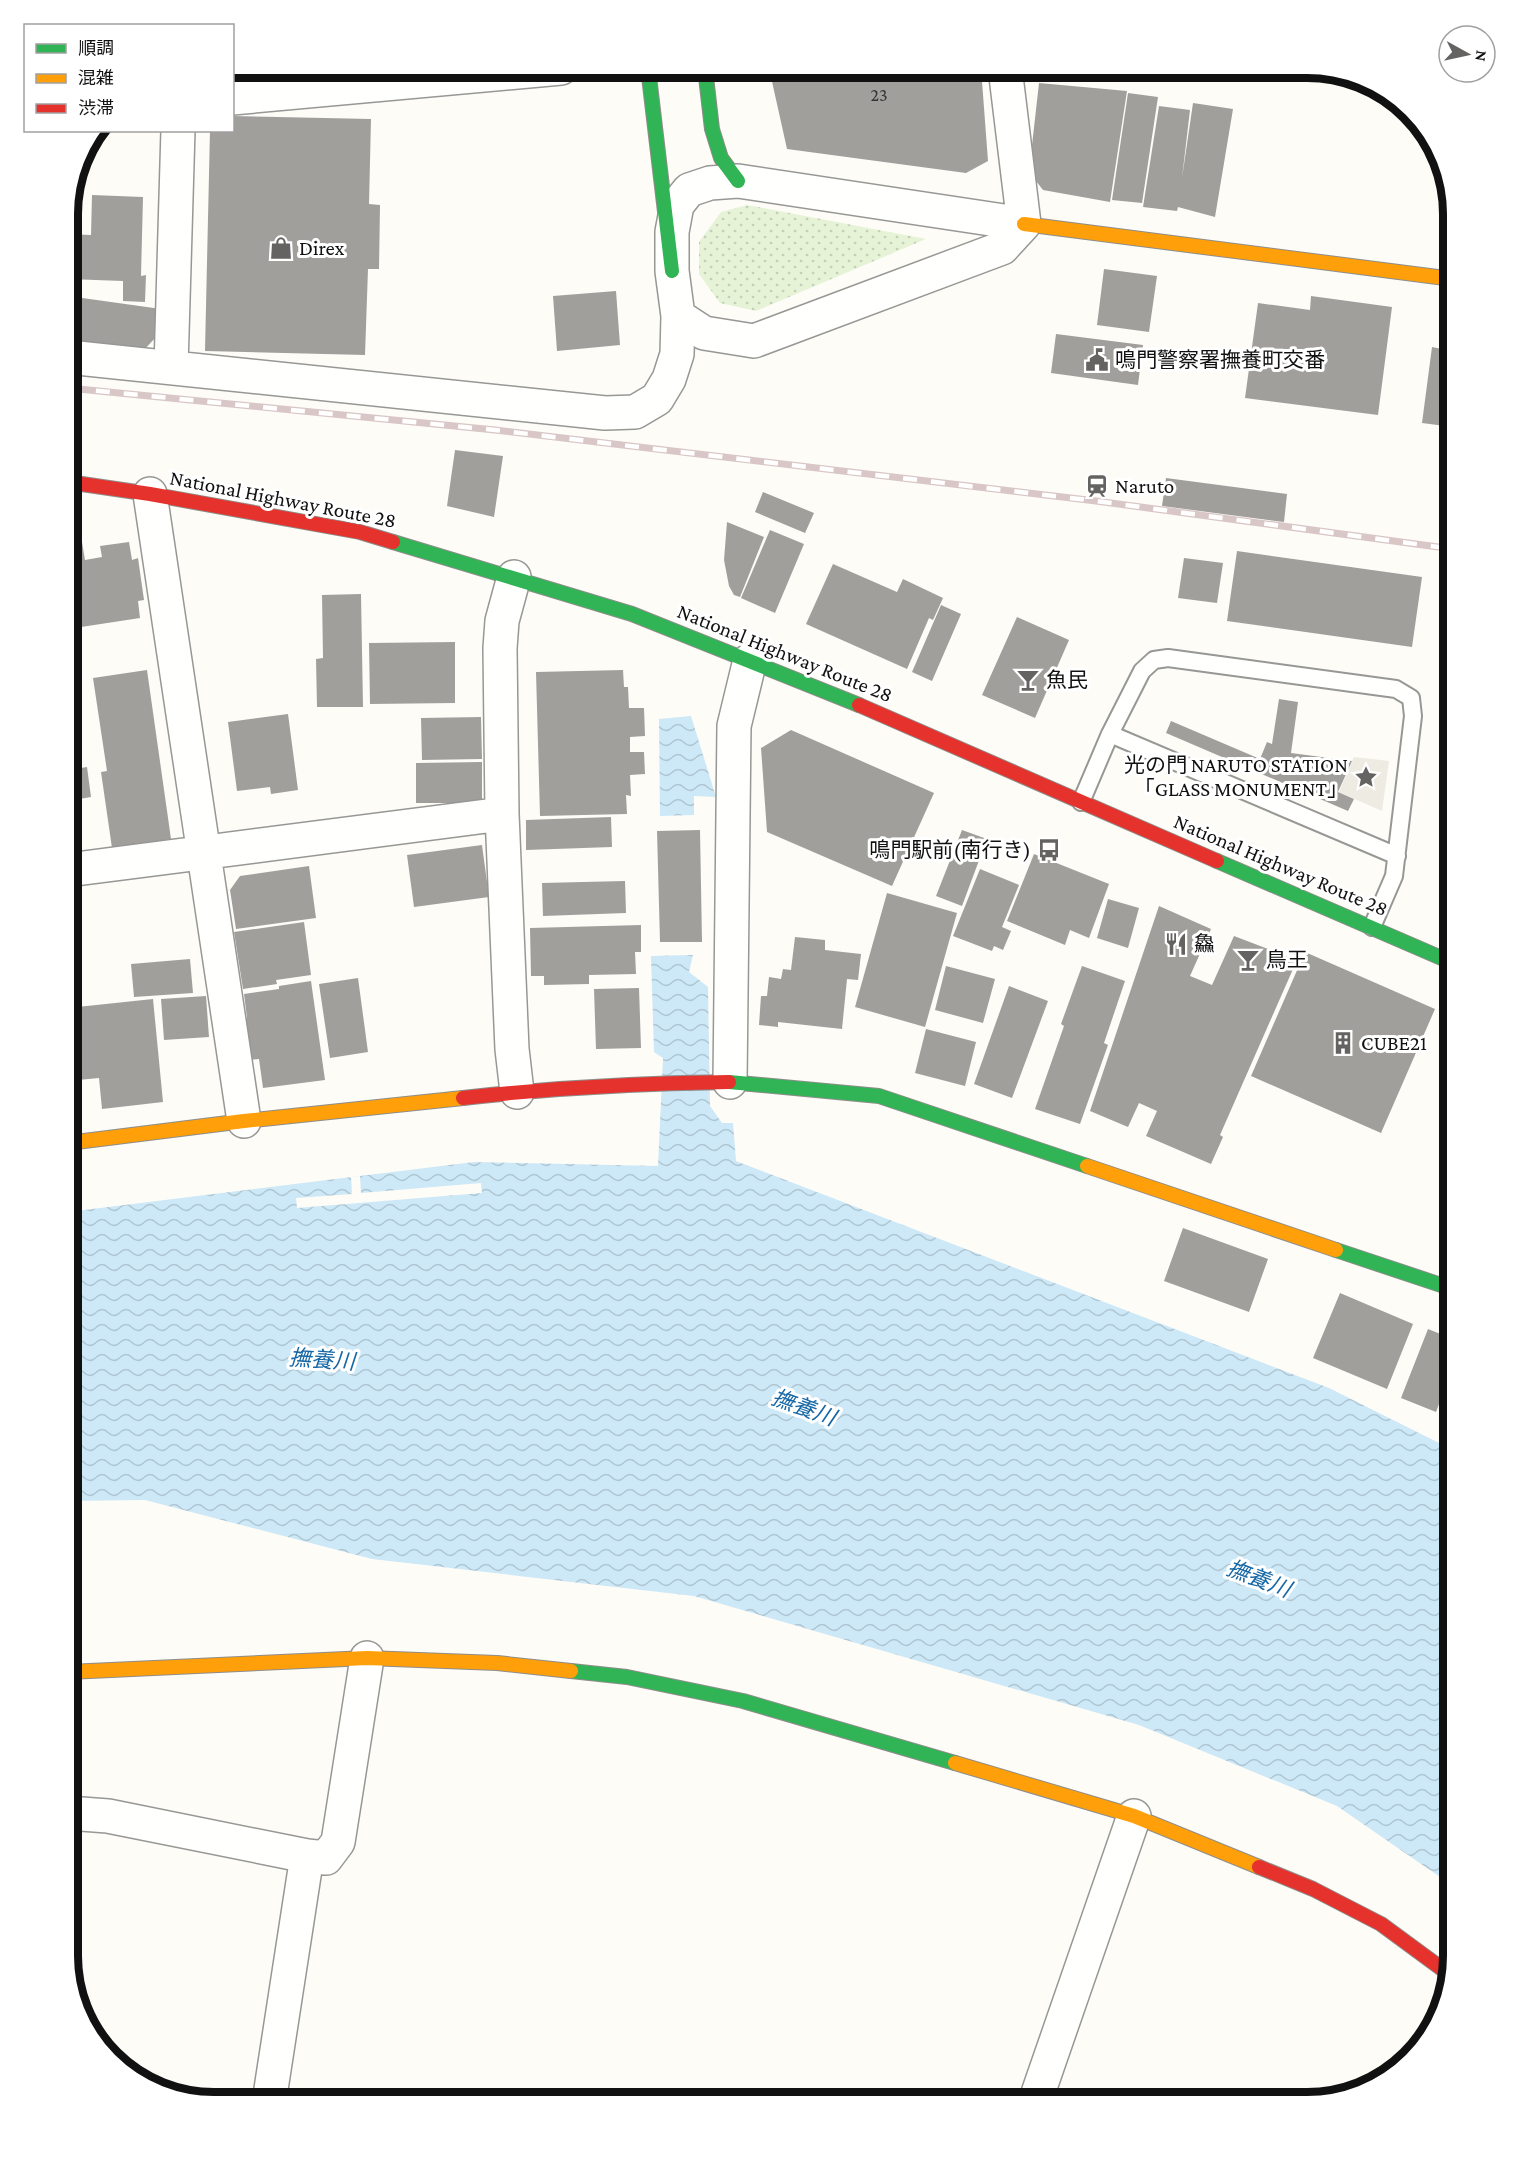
<svg xmlns="http://www.w3.org/2000/svg" width="1521" height="2170" font-family="'Crimson Pro','Noto Sans JP',serif">
<defs>
<pattern id="park-dots" width="8" height="8" patternUnits="userSpaceOnUse" patternTransform="scale(1.5)"><rect width="8" height="8" fill="#e7f3d7"/><path d="M2 2h.1M6 6h.1" fill="none" stroke="#c5cfb8" stroke-width="1.8" stroke-linecap="round"/></pattern>
<pattern id="water-waves" width="16" height="10" patternUnits="userSpaceOnUse" patternTransform="scale(1.5)"><rect width="16" height="10" fill="#cde8f7"/><path d="M0 5q4-4 8 0t8 0" fill="none" stroke="#afc6d3"/></pattern>
</defs>
<rect width="100%" height="100%" fill="#fdfcf7"/>
<path fill="url(#park-dots)" d="M 747,205 L 926,239 L 756,311 L 720,303 L 699,274 L 699,242 L 721,212 Z"/>
<path fill="#edebe2" d="M 1354,757 L 1389,761 L 1382,811 L 1339,792 Z"/>
<path fill="url(#water-waves)" d="M 691,716 L 716,797 L 694,796 L 694,815 L 660,816 L 659,719 Z
M 693,955 L 689,972 L 708,987 L 710,1106 L 722,1123 L 733,1123 L 736,1161 L 1329,1388 L 1453,1450 L 1453,1886 L 1337,1806 L 1139,1725 L 694,1596 L 372,1559 L 145,1500 L 68,1501 L 68,1212 L 474,1162 L 658,1166 L 663,1058 L 654,1052 L 651,956 Z"/>
<path fill="#fdfcf7" d="M 360,1176 L 361,1193 L 481,1183 L 482,1193 L 297,1208 L 296,1198 L 352,1194 L 351,1177 Z"/>
<path fill="#a19f9c" d="M 769,68 L 981,68 L 988,161 L 966,173 L 787,149 Z
M 1039,83 L 1127,91 L 1110,202 L 1043,190 L 1029,172 Z
M 1128,93 L 1158,97 L 1142,203 L 1112,200 Z
M 1193,103 L 1233,109 L 1215,217 L 1178,207 L 1177,211 L 1143,207 L 1159,106 L 1190,110 L 1182,178 Z
M 232,116 L 371,119 L 369,204 L 380,205 L 379,269 L 368,269 L 365,355 L 205,351 L 210,130 L 232,130 Z
M 92,195 L 143,197 L 141,276 L 146,275 L 145,302 L 123,301 L 123,281 L 68,279 L 68,234 L 91,235 Z
M 1104,269 L 1157,276 L 1149,332 L 1097,325 Z
M 616,291 L 620,345 L 557,351 L 553,296 Z
M 68,296 L 161,309 L 158,335 L 141,353 L 68,343 Z
M 1311,296 L 1392,307 L 1378,415 L 1245,398 L 1258,303 L 1310,310 Z
M 1446,322 L 1453,322 L 1453,427 L 1422,423 L 1432,347 L 1442,349 Z
M 1056,334 L 1143,345 L 1138,385 L 1051,373 Z
M 455,450 L 503,456 L 494,517 L 447,506 Z
M 1166,478 L 1287,494 L 1284,522 L 1162,506 Z
M 763,492 L 814,513 L 805,533 L 755,512 Z
M 727,522 L 764,537 L 740,597 L 734,595 L 729,586 L 724,560 Z
M 770,530 L 804,544 L 775,613 L 741,598 Z
M 81,536 L 85,560 L 102,557 L 100,546 L 129,542 L 132,560 L 138,558 L 144,600 L 138,601 L 140,618 L 68,629 L 68,538 Z
M 1237,551 L 1422,577 L 1412,647 L 1227,621 Z
M 1184,558 L 1223,563 L 1217,603 L 1178,598 Z
M 833,564 L 897,592 L 903,579 L 943,598 L 933,620 L 929,618 L 907,669 L 806,624 Z
M 361,594 L 363,707 L 317,707 L 316,659 L 323,658 L 322,595 Z
M 941,605 L 961,614 L 932,681 L 912,672 Z
M 1017,617 L 1069,640 L 1035,718 L 982,695 Z
M 72,631 L 75,659 L 68,660 L 68,632 Z
M 455,642 L 455,703 L 370,704 L 369,643 Z
M 68,669 L 77,728 L 68,729 Z
M 147,670 L 171,839 L 112,848 L 101,772 L 107,771 L 93,678 Z
M 623,670 L 624,687 L 628,687 L 629,708 L 644,708 L 645,736 L 630,737 L 630,752 L 644,752 L 645,774 L 630,775 L 631,796 L 626,795 L 627,814 L 540,816 L 536,672 Z
M 1279,699 L 1298,702 L 1291,753 L 1352,761 L 1338,792 L 1354,799 L 1348,811 L 1166,733 L 1171,721 L 1260,759 L 1267,742 L 1272,744 Z
M 288,714 L 298,790 L 271,794 L 270,787 L 237,791 L 228,722 Z
M 481,717 L 482,759 L 422,760 L 421,718 Z
M 791,730 L 934,793 L 892,886 L 767,832 L 761,748 Z
M 482,762 L 482,803 L 416,803 L 416,763 Z
M 87,767 L 91,797 L 68,801 L 68,770 Z
M 611,817 L 612,847 L 526,850 L 526,820 Z
M 700,830 L 702,942 L 660,942 L 657,831 Z
M 962,830 L 987,839 L 962,906 L 936,896 Z
M 482,845 L 489,897 L 414,907 L 407,855 Z
M 1034,854 L 1109,884 L 1089,938 L 1070,930 L 1065,945 L 1007,921 Z
M 309,866 L 316,918 L 236,929 L 230,890 L 240,876 Z
M 980,869 L 1019,885 L 1002,927 L 1011,931 L 1003,950 L 994,946 L 992,951 L 953,936 Z
M 625,881 L 626,913 L 543,916 L 542,883 Z
M 887,893 L 957,913 L 925,1027 L 855,1007 Z
M 1108,899 L 1139,908 L 1128,948 L 1097,938 Z
M 1159,906 L 1211,929 L 1190,976 L 1212,985 L 1234,936 L 1297,960 L 1220,1135 L 1223,1137 L 1211,1164 L 1146,1136 L 1157,1111 L 1139,1103 L 1128,1127 L 1090,1111 Z
M 304,922 L 311,975 L 276,980 L 277,984 L 243,989 L 234,932 Z
M 641,925 L 641,952 L 635,952 L 636,974 L 589,975 L 589,984 L 544,985 L 544,976 L 531,976 L 530,928 Z
M 795,937 L 825,940 L 825,950 L 861,954 L 858,980 L 847,979 L 842,1029 L 778,1022 L 778,1027 L 759,1025 L 761,996 L 767,996 L 769,977 L 781,979 L 783,969 L 791,970 Z
M 1305,952 L 1435,1009 L 1381,1133 L 1251,1076 Z
M 190,959 L 193,993 L 134,997 L 131,964 Z
M 946,966 L 995,979 L 983,1023 L 935,1010 Z
M 1082,966 L 1125,981 L 1104,1043 L 1108,1045 L 1080,1124 L 1035,1109 L 1064,1026 L 1061,1024 Z
M 358,978 L 368,1052 L 330,1058 L 319,984 Z
M 311,981 L 325,1080 L 263,1088 L 259,1059 L 249,1060 L 243,1019 L 247,1018 L 244,994 L 279,989 L 279,986 Z
M 1009,986 L 1048,1001 L 1012,1098 L 974,1084 Z
M 639,988 L 641,1048 L 596,1049 L 594,989 Z
M 206,996 L 209,1037 L 164,1040 L 161,999 Z
M 153,999 L 163,1102 L 102,1109 L 99,1078 L 68,1081 L 68,1008 Z
M 926,1029 L 976,1042 L 965,1086 L 915,1073 Z
M 1183,1228 L 1268,1259 L 1249,1312 L 1164,1281 Z
M 1340,1293 L 1413,1324 L 1387,1389 L 1313,1358 Z
M 1428,1329 L 1453,1339 L 1453,1367 L 1436,1412 L 1401,1398 Z"/>
<g fill="none" stroke-linecap="round" stroke-linejoin="round">
<g stroke="#979795" stroke-width="20">
<path id="lane" d="M 1110,734 L 1397,856
M 1081,802 L 1110,734 L 1142,671 L 1154,660 L 1168,658 L 1396,689 L 1411,698 L 1413,716 L 1394,876 L 1372,927"/>
</g>
<g stroke="#979795" stroke-width="36">
<path id="street" d="M 232,98 L 561,68
M 678,316 L 704,333 L 754,341 L 1002,248 L 1024,224 L 1005,68
M 68,357 L 605,413 L 635,412 L 657,399 L 669,379 L 677,354 L 678,316 L 672,271 L 672,232 L 677,205 L 689,190 L 710,183 L 738,181 L 1024,224
M 171,367 L 178,130
M 150,494 L 244,1121
M 514,577 L 502,621 L 500,648 L 502,814 L 512,1049 L 517,1092
M 68,870 L 502,814
M 730,1082 L 734,726 L 750,660
M 68,1813 L 108,1816 L 307,1856 L 326,1858 L 338,1842 L 367,1658
M 269,2102 L 307,1856
M 1035,2102 L 1134,1816"/>
</g>
<g stroke="#8e8d8b" stroke-width="16">
<path id="fast" d="M 648,68 L 672,271
M 705,68 L 712,129 L 721,158 L 738,181
M 393,542 L 632,614 L 859,705
M 1217,861 L 1453,963
M 729,1082 L 879,1096 L 1087,1166
M 1336,1250 L 1453,1289
M 571,1671 L 627,1677 L 743,1701 L 955,1763"/>
</g>
<g stroke="#8e8d8b" stroke-width="16">
<path id="slow" d="M 1024,224 L 1453,279
M 68,1143 L 244,1121 L 463,1098
M 1087,1166 L 1336,1250
M 68,1672 L 367,1658 L 497,1663 L 571,1671
M 955,1763 L 1134,1816 L 1259,1867"/>
</g>
<g stroke="#8e8d8b" stroke-width="16">
<path id="jam" d="M 68,482 L 150,494 L 360,532 L 393,542
M 859,705 L 1217,861
M 463,1098 C 551,1088 640,1083 729,1082
M 1259,1867 L 1313,1889 L 1381,1924 L 1449,1974"/>
</g>
<use href="#lane" stroke="#fffffe" stroke-width="16"/>
<use href="#street" stroke="#fffffe" stroke-width="33"/>
<use href="#fast" stroke="#30b455" stroke-width="14"/>
<use href="#slow" stroke="#ff9f0a" stroke-width="14"/>
<use href="#jam" stroke="#e5322d" stroke-width="14"/>
<g stroke="#d9c6c7" stroke-width="7">
<path id="rail" d="M 68,388 L 495,430 L 1096,501 L 1453,549"/>
</g>
<use href="#rail" stroke="#fff" stroke-width="4.5" stroke-dasharray="14" stroke-linecap="butt"/>
</g>
<defs>
<g id="shop-bare" transform="scale(1.8)"><path d="M-5-2.5h2.3a2.7 3.5 0 0 1 5.4 0H5L5.5 6h-11ZM-1.5-2.5h3a1.5 2.3 0 0 0-3 0Z" fill="#646362" stroke="#fff" stroke-width="2.5" paint-order="stroke"/></g>
<g id="civic-bare" transform="scale(1.8)"><path d="M-.6-6.5H3V-4.5H.6V-3L4-1V1h2V6H-6V1h2V-1L-.6-3ZM-1.2 2.5V6h2.4V2.5Z" fill="#646362" stroke="#fff" stroke-width="2.5" paint-order="stroke"/></g>
<g id="station-bare" transform="scale(1.8)"><path d="M-3-6H3Q5-6 5-4V2Q5 4 3 4L4.5 6H3L1.5 4h-3L-3 6H-4.5L-3 4Q-5 4-5 2V-4Q-5-6-3-6ZM-3.5-4v3h7v-3ZM-3.5 1v1.5H-2V1ZM2 1v1.5H3.5V1Z" fill="#646362" stroke="#fff" stroke-width="2.5" paint-order="stroke"/></g>
<g id="bar-bare" transform="scale(1.8)"><path d="M-6-5H6L.8 .8V4.5H3.5V6h-7V4.5H-.8V.8Z" fill="#646362" stroke="#fff" stroke-width="2.5" paint-order="stroke"/></g>
<g id="sight-bare" transform="scale(1.8)"><path d="M0-6L1.8-2.2L6-1.7L2.9 1.2L3.7 5.4L0 3.3L-3.7 5.4L-2.9 1.2L-6-1.7L-1.8-2.2Z" fill="#646362" stroke="#fff" stroke-width="2.5" paint-order="stroke"/></g>
<g id="bus-bare" transform="scale(1.8)"><path d="M-5-6H5V4H4V6H2V4H-2V6H-4V4H-5ZM-3.5-4V0h7V-4ZM-3.5 1.2v1.5H-2V1.2ZM2 1.2v1.5H3.5V1.2Z" fill="#646362" stroke="#fff" stroke-width="2.5" paint-order="stroke"/></g>
<g id="restaurant-bare" transform="scale(1.8)"><path d="M-5-6h1v4h1v-4h1v4h1v-4h1v5L-1.5 .5V6h-2V.5L-5-1ZM5-6V6H3V1.5H1.5Q1.5-4 5-6Z" fill="#646362" stroke="#fff" stroke-width="2.5" paint-order="stroke"/></g>
<g id="building-bare" transform="scale(1.8)"><path d="M-4-6H4V6H1V3H-1V6H-4ZM-2.5-4.3h1.7v1.8h-1.7ZM.8-4.3h1.7v1.8H.8ZM-2.5-1h1.7V.8h-1.7ZM.8-1h1.7V.8H.8Z" fill="#646362" stroke="#fff" stroke-width="2.5" paint-order="stroke"/></g>
</defs>
<g fill-rule="evenodd">
<use href="#shop-bare" x="281" y="248"/>
<use href="#civic-bare" x="1097" y="360"/>
<use href="#station-bare" x="1097" y="486"/>
<use href="#bar-bare" x="1028" y="680"/>
<use href="#sight-bare" x="1366" y="777"/>
<use href="#bus-bare" x="1049" y="850"/>
<use href="#restaurant-bare" x="1176" y="944"/>
<use href="#bar-bare" x="1248" y="960"/>
<use href="#building-bare" x="1343" y="1043"/>
</g>
<g text-anchor="middle" stroke-width="6" stroke-linejoin="round" paint-order="stroke">
<g font-size="18" fill="#353434">
<text x="879" y="101">23</text>
</g>
<g font-size="21" fill="#111" stroke="#fff" text-anchor="start">
<text x="299" y="255">Direx</text>
<text x="1115" y="367">鳴門警察署撫養町交番</text>
<text x="1115" y="493">Naruto</text>
<text x="1046" y="687">魚民</text>
<text x="1348" y="772" text-anchor="end">光の門 NARUTO STATION<tspan x="1348" dy="24">「GLASS MONUMENT」</tspan></text>
<text x="1031" y="857" text-anchor="end">鳴門駅前(南行き)</text>
<text x="1194" y="951">鱻</text>
<text x="1266" y="967">鳥王</text>
<text x="1361" y="1050">CUBE21</text>
</g>
<g font-size="21" fill="#111" stroke="#fff">
<text transform="translate(283 499) rotate(11)" y="7">National Highway Route 28</text>
<text transform="translate(785 653) rotate(22)" y="7">National Highway Route 28</text>
<text transform="translate(1281 865) rotate(23)" y="7">National Highway Route 28</text>
</g>
<g font-size="22" font-style="italic" fill="#1768a6" stroke="#fff">
<text transform="translate(322 1359) rotate(4)" y="8">撫養川</text>
<text transform="translate(804 1407) rotate(20)" y="8">撫養川</text>
<text transform="translate(1259 1578) rotate(21)" y="8">撫養川</text>
</g>
</g>
<path d="M0 0H1521V2170H0ZM214 78H1307A136 136 0 0 1 1443 214V1956A136 136 0 0 1 1307 2092H214A136 136 0 0 1 78 1956V214A136 136 0 0 1 214 78Z" fill="#fff" fill-rule="evenodd"/>
<path fill="none" stroke="#111" stroke-width="8" d="M214 78H1307A136 136 0 0 1 1443 214V1956A136 136 0 0 1 1307 2092H214A136 136 0 0 1 78 1956V214A136 136 0 0 1 214 78Z"/>
<rect x="24" y="24" width="210" height="108" fill="#ffffff" stroke="#a0a0a0" stroke-width="1.5"/>
<rect x="36" y="44" width="30" height="9" fill="#30b455" stroke="#a0a0a0" stroke-width="1.5"/>
<text x="78" y="54" font-size="18" fill="#111111">順調</text>
<rect x="36" y="74" width="30" height="9" fill="#ff9f0a" stroke="#a0a0a0" stroke-width="1.5"/>
<text x="78" y="84" font-size="18" fill="#111111">混雑</text>
<rect x="36" y="104" width="30" height="9" fill="#e5322d" stroke="#a0a0a0" stroke-width="1.5"/>
<text x="78" y="114" font-size="18" fill="#111111">渋滞</text>
<g transform="translate(1467 54) rotate(98)"><circle r="28" fill="#ffffff" stroke="#a0a0a0" stroke-width="1.5"/>
<path d="M0-4.5L10 22L0 15L-10 22Z" fill="#646362"/>
<text y="-9" font-size="16" font-weight="bold" text-anchor="middle" fill="#111111">N</text>
</g>
</svg>
